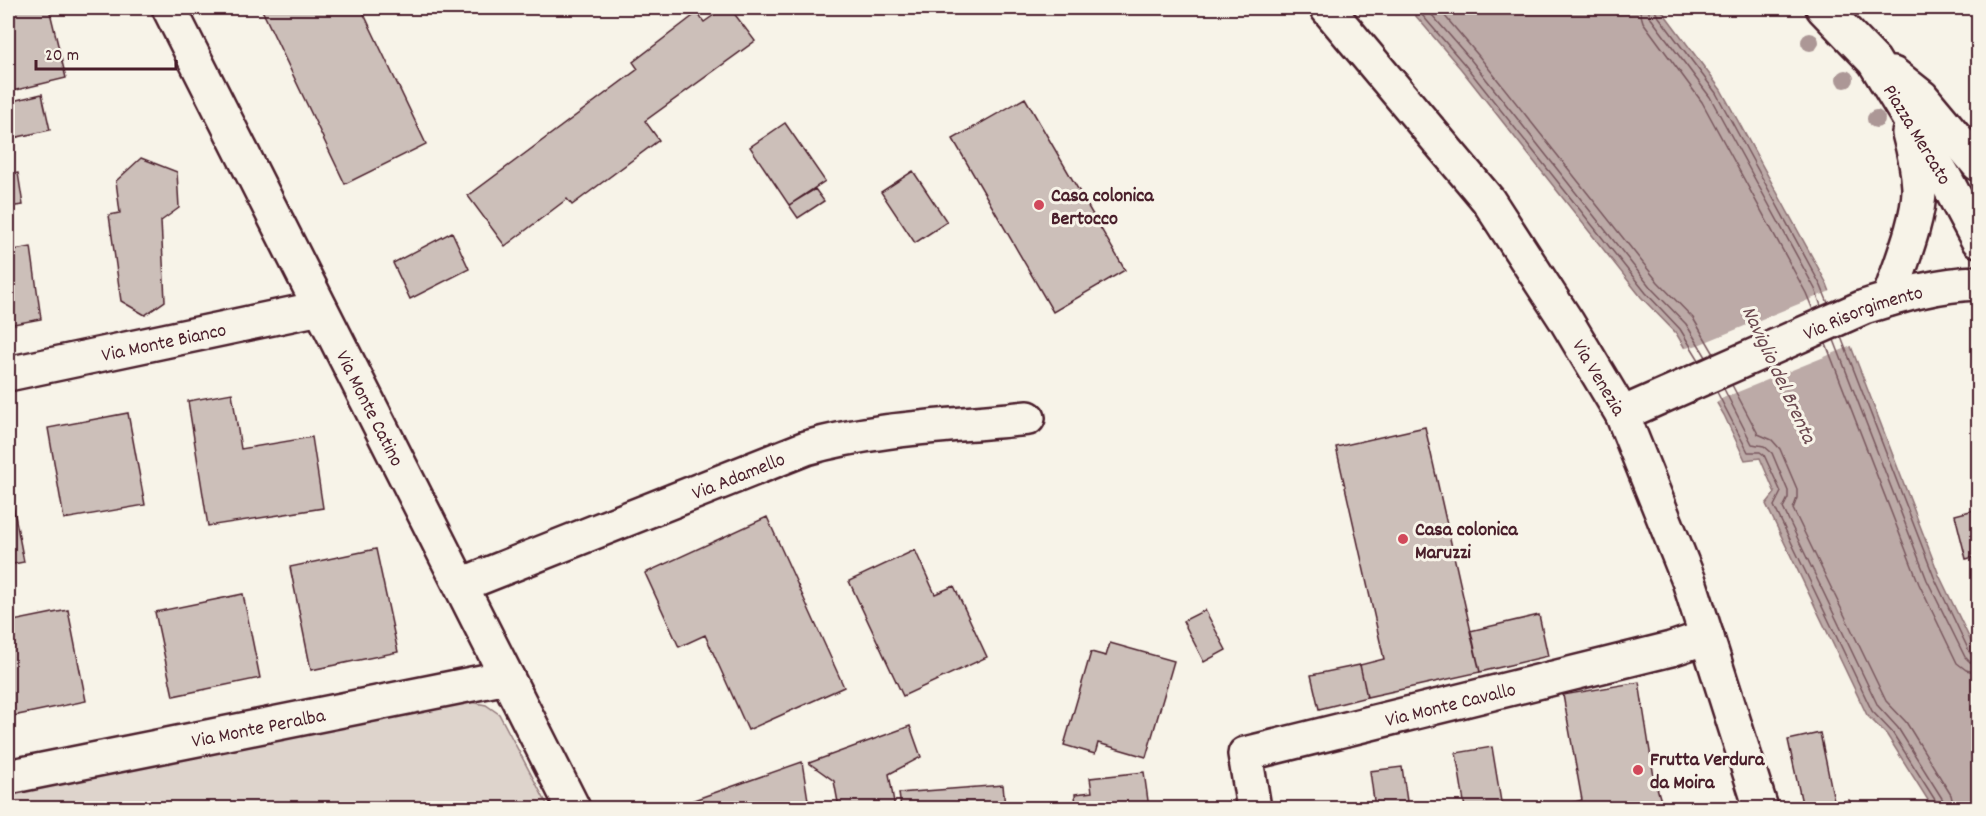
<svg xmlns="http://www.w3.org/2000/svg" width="1986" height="816" font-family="Dekko,sans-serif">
<rect width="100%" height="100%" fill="#f7f3e8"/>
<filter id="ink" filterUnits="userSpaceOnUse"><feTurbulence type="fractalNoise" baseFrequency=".0167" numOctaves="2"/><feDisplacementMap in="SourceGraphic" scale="12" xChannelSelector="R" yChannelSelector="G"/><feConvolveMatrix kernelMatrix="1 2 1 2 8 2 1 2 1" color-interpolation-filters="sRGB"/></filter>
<g filter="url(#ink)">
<path fill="#ded4cc" stroke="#947a7c" stroke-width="1.5" d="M 466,701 L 486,705 L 499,714 L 549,808 L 8,808 L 8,792 Z"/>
<path fill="#bcaaa7" stroke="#8e7275" stroke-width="1.5" d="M 1409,8 L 1660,8 L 1721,90 L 1827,284 L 1939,575 L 1978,656 L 1978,808 L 1933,808 L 1887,735 L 1867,715 L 1766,504 L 1775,493 L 1760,458 L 1745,460 L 1724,415 L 1676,333 L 1641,297 L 1461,69 Z"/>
<path fill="#f7f3e8" d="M 1833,290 L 1854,345 L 1723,398 L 1714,405 L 1682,349 L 1698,345 Z"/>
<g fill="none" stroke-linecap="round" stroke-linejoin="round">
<path stroke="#78575d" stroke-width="1.5" d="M 1416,8 L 1465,65 L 1646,293 L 1680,329 L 1699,360
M 1426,8 L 1471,60 L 1651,288 L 1686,324 L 1706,357
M 1438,8 L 1478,55 L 1658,282 L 1693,318 L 1714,354
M 1639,8 L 1643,22 L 1702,102 L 1806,293 L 1813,310
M 1648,8 L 1650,17 L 1710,97 L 1815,289 L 1821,306
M 1655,8 L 1656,13 L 1716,93 L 1821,286 L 1828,303
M 1841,337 L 1934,577 L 1970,653 L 1978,656
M 1834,340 L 1927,580 L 1965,657 L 1970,662 L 1978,664
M 1826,344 L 1919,584 L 1957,663 L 1966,670 L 1978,673
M 1732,385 L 1758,434 L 1772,440 L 1780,449 L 1797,489 L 1797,498 L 1793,509 L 1886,701 L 1906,722 L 1951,795 L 1954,808
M 1724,389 L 1752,444 L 1764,446 L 1772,453 L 1788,491 L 1788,498 L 1783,508 L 1878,706 L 1898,728 L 1943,800 L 1945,808
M 1717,392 L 1748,452 L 1760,452 L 1764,455 L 1781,492 L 1774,506 L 1872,711 L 1892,732 L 1937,803 L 1938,808"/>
</g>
<path fill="#ccbfb9" stroke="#4a1f2b" stroke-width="1.5" d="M 8,8 L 49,8 L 66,78 L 8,92 Z
M 261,8 L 361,8 L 426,144 L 345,184 Z
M 724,8 L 730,8 L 755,41 L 645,121 L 659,140 L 572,205 L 567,199 L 505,246 L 468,196 L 638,69 L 633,62 L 697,13 L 704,22 Z
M 42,94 L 50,130 L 13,138 L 8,115 L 8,102 Z
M 1025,98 L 1125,270 L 1053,312 L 953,139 Z
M 785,123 L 825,181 L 789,205 L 750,147 Z
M 141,158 L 177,172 L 179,208 L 161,221 L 165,301 L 145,315 L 121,301 L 109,215 L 120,213 L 116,181 Z
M 913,171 L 947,222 L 915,243 L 881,192 Z
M 18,173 L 23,205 L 8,207 L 8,174 Z
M 815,189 L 824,201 L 798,218 L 789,205 Z
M 452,232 L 469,269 L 410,299 L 393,263 Z
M 31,247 L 41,319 L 8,325 L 8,251 Z
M 232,393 L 241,449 L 312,437 L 323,508 L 208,526 L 188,401 Z
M 128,413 L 145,505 L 64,519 L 48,428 Z
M 1425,427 L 1480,672 L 1367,697 L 1360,665 L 1384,659 L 1336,447 Z
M 8,479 L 24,562 L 8,565 Z
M 1978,509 L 1978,556 L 1966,559 L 1955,515 Z
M 767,517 L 844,687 L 748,730 L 705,635 L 679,647 L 645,573 Z
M 376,549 L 398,652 L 311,670 L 290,567 Z
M 915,550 L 935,594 L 954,586 L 987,657 L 903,696 L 849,581 Z
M 243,594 L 260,678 L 173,696 L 155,612 Z
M 68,610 L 86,701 L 8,717 L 8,622 Z
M 1205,610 L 1226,650 L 1204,662 L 1183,621 Z
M 1539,615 L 1548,656 L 1480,672 L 1470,631 Z
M 1110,643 L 1174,661 L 1146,757 L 1098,743 L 1095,754 L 1064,745 L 1091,652 L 1106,656 Z
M 1360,665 L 1367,697 L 1319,709 L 1311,675 Z
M 1639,682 L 1654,777 L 1663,808 L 1564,808 L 1564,805 L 1582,800 L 1563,695 Z
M 910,726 L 921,757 L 889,774 L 895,808 L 839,808 L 834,781 L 809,763 Z
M 1820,733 L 1835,805 L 1849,800 L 1852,808 L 1803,808 L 1788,740 Z
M 1492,747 L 1502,808 L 1465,808 L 1456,753 Z
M 802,762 L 808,800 L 778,808 L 671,808 Z
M 1402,767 L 1408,808 L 1375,808 L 1370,771 Z
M 1144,772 L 1149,808 L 1076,808 L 1075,794 L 1092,792 L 1090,778 Z
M 1003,785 L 1005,808 L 901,808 L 899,793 Z"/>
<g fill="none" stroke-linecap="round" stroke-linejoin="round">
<g stroke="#4a1f2b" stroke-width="38">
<g id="minor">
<path id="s1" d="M 169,8 L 573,808"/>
<path id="s2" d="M 1823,8 L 1874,61 L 1945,178 L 1978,240"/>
<path d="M 1893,74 L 1922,97 L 1978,164"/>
<path d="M 1889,299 C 1899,268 1920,219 1919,187 C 1918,169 1914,151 1909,133"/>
<path id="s3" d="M 8,374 L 320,308"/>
<path id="s4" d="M 461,585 L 806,448 C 878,427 955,426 1028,418"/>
<path id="s5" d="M 8,777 L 507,677"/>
<path id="s6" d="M 1254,808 L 1245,754 L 1671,649 L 1707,637"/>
</g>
</g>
<g stroke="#4a1f2b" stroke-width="38">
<g id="tertiary">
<path id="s7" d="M 1622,414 L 1864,307 C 1902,295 1939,284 1978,283"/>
</g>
</g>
<g stroke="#4a1f2b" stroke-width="38">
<g id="primary">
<path id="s8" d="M 1327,8 L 1488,200 L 1567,322 L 1622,414 L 1689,581 L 1761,808"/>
</g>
</g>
<use href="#minor" stroke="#f7f3e8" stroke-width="33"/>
<use href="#tertiary" stroke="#f7f3e8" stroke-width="33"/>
<use href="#primary" stroke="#f7f3e8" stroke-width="33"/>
</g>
<g fill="#ac9796">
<circle cx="1810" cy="42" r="9"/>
<circle cx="1845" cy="79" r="9"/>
<circle cx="1876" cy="119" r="9"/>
</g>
</g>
<g fill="#d1495b" stroke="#f7f3e8" stroke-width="2">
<circle cx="1039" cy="205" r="6"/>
<circle cx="1403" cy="539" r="6"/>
<circle cx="1638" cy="770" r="6"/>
</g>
<g text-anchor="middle" stroke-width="6" stroke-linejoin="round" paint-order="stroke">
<g font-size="20" fill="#4a1f2b" stroke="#f7f3e8">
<text dy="7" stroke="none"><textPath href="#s2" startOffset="159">Piazza Mercato</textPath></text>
<text dy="7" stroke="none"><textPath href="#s7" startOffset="262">Via Risorgimento</textPath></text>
<text dy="7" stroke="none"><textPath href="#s3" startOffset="159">Via Monte Bianco</textPath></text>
<text dy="7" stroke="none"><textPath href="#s8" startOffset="460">Via Venezia</textPath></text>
<text dy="7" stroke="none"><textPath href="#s1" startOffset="448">Via Monte Catino</textPath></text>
<text dy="7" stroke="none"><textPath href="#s4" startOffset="298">Via Adamello</textPath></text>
<text dy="7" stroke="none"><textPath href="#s6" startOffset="266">Via Monte Cavallo</textPath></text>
<text dy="7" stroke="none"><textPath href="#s5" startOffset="255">Via Monte Peralba</textPath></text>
</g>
<g font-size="20" font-weight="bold" fill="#4a1f2b" stroke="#f7f3e8" text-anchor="start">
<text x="1051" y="201">Casa colonica<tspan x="1051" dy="23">Bertocco</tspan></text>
<text x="1415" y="535">Casa colonica<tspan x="1415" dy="23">Maruzzi</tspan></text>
<text x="1650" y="765">Frutta Verdura<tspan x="1650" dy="23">da Moira</tspan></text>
</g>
<g font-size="21" font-style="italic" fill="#6c4950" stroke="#f7f3e8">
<text transform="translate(1780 374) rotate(65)" y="7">Naviglio del Brenta</text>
</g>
</g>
<rect width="1986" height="816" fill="none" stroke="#f7f3e8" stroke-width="30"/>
<rect x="15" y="15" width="1956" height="786" fill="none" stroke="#4a1f2b" stroke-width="2" filter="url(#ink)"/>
<path d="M36 60v9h140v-9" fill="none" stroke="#4a1f2b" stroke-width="3"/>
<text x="45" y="60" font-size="18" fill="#4a1f2b" stroke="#f7f3e8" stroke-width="4.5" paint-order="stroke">20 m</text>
</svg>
